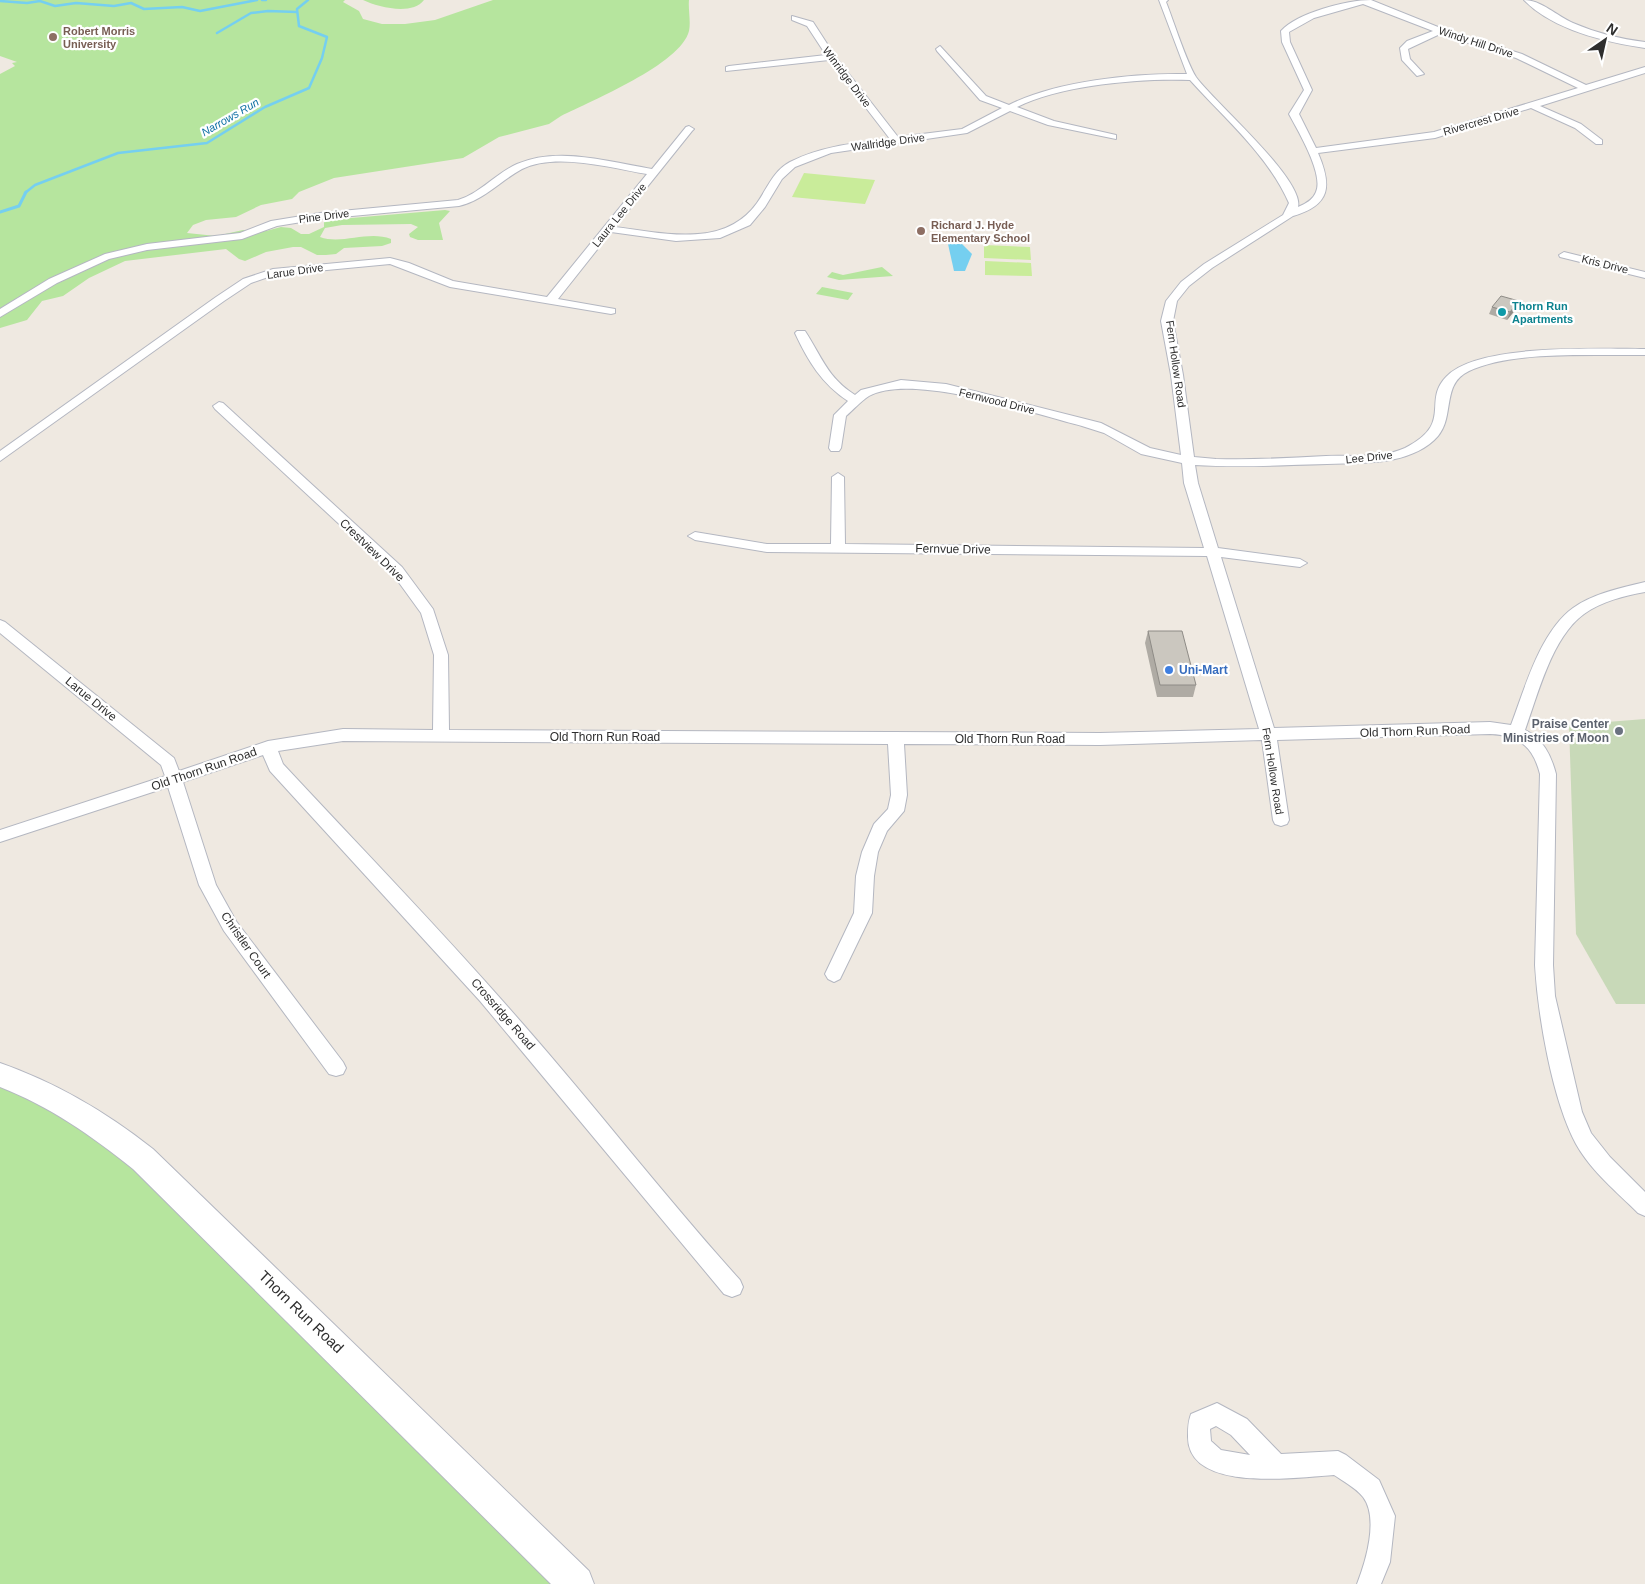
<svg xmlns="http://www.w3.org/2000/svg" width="1645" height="1584" font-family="Helvetica,sans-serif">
<rect width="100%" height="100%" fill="#efe9e1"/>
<path fill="#b6e59e" d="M 0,0 L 345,0 L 343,2 L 359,11 L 363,19 L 382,24 L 405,24 L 435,20 L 493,0 L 689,0 C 688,9 691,22 689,31 C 681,64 591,101 561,116 L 549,124 L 499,137 L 463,158 L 334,178 L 299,192 L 292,199 L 261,205 L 236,217 L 206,220 L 193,225 L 187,233 L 216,236 L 243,230 L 266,231 L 281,227 L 291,228 L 301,234 L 309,234 L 324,227 L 324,222 L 328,220 L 445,210 L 450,211 L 439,223 L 443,240 L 418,240 L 410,237 L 409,234 L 418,227 L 411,224 L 342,225 L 325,228 L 320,237 C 342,245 368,230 391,239 L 391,243 L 382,246 L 344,248 L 336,254 L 326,255 L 317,255 L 301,247 L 293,247 L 266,252 L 245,261 L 239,259 L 226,249 L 125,261 L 89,278 L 63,296 L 42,301 L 27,320 L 0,328 L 0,74 L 15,66 L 12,63 L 17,62 L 0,56 Z
M 363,0 L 424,0 C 412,16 378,7 363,0 Z
M 882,267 L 893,276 L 839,280 L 827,277 L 832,272 L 843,275 Z
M 822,287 L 853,293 L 848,300 L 816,294 Z
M 0,1075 L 62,1101 L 576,1584 L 0,1584 Z"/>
<path fill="#c8d9b8" d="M 1645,719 L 1645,1004 L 1616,1004 L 1576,934 L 1569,725 Z"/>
<path fill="#c9ec9a" d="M 804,173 L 875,180 L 865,204 L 792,197 Z
M 984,245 L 1030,247 L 1031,260 L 984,258 Z
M 985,261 L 1031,263 L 1032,276 L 985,275 Z"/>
<path fill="#75cff0" d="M 948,244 L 962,244 L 972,254 L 965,271 L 954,271 Z"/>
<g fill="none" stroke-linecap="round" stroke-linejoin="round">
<path stroke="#75cff0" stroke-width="2.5" d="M 262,0 L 266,0
M 0,1 L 27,3 L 40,1 L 55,6 L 76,3 L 114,6 L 131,3 L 144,9 L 182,7 L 200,11 L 257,0
M 217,33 L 251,13 L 268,11 L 297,12
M 25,193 L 35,185 L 118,153 L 207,143 L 265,107 L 309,88 L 322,58 L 327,37 L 299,26 L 297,9 L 308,0"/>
<path stroke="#75cff0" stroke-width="3" d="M 0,212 L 19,206 L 26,192"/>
<g stroke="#b4b7c1" stroke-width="2">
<path id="street" d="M 1159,0 L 1168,0 L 1166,2 C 1174,22 1186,61 1196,77 C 1213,101 1305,180 1298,207 C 1305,204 1313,200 1316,192 C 1324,174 1298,131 1289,114 L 1304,90 L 1282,42 L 1281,31 C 1297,13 1347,0 1371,0 L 1443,29 L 1522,54 L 1586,85 L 1645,67 L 1645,73 L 1540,106 L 1581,124 L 1602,140 L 1602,144 L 1596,144 L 1575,128 L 1531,108 L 1435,138 L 1318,153 C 1332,186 1331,205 1293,216 L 1212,268 L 1189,286 L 1177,301 L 1173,321 L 1183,375 L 1194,457 L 1216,459 C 1253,460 1290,458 1326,456 C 1352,455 1381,459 1405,448 C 1454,423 1422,402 1446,377 C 1476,343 1600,349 1645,349 L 1645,355 C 1595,356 1513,350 1469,371 C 1441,384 1455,416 1438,436 C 1428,448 1410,456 1395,459 C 1373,464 1350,463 1327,464 C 1283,465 1239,468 1195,465 L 1198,483 L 1218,548 L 1300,559 L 1307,563 L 1300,567 L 1221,557 L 1274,728 L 1490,722 L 1511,725 C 1525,688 1540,632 1573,608 C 1594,593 1621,588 1645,582 L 1645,592 C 1624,596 1602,601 1584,614 C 1552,637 1538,694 1525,730 C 1543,739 1551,755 1556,774 L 1553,965 L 1555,996 L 1582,1112 L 1591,1133 L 1610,1157 L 1645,1192 L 1645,1216 L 1638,1213 C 1617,1192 1591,1171 1576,1144 C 1552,1099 1538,1016 1535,965 L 1540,774 C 1533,746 1518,735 1490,734 L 1277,740 L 1289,820 L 1287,824 L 1281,826 L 1275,824 L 1273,820 L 1262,740 L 1100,745 L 904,744 L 907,795 L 904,811 L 887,831 L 878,852 L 874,876 L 872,913 L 840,979 L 834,982 L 828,979 L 825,974 L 854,913 L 856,876 L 862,852 L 874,824 L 888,809 L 891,795 L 888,744 L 343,741 L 278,751 L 283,764 C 363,850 445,934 522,1023 C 596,1107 664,1196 740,1280 L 743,1287 L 740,1294 L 732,1297 L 724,1294 L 480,1001 L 270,771 L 263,755 L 183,782 L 216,885 L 236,921 L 343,1062 L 346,1068 L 343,1074 L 336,1076 L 329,1074 L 224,931 L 199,885 L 168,787 L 0,842 L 0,830 L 165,776 L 161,765 L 0,633 L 0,620 L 5,622 L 174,758 L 179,771 L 268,741 L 343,729 L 433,730 L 434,655 L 421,613 L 392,573 L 215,409 L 213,406 L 219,402 L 223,403 L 402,567 L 433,609 L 448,655 L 449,730 L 1100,733 L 1259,729 L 1207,556 L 767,552 L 695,540 L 688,536 L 695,532 L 767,544 L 831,544 L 832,477 L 838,473 L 844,477 L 845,544 L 1204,548 L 1184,483 L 1182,463 L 1141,454 L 1104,433 L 1082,426 C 1034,414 912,372 869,396 C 861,401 853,410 846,416 L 841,448 L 839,451 L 831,451 L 829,448 L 834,415 L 848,401 C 822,384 808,361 795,333 L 797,331 L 805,331 C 822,357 827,377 855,395 L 861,390 L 901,380 L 946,384 L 1101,423 L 1150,448 L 1181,455 L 1171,375 L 1161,321 L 1166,301 L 1181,282 L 1204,264 L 1283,215 L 1289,203 C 1268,155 1224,118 1190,80 C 1140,78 1061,85 1017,107 L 1054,121 L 1116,135 L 1116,139 L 1048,125 L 1010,111 L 967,133 L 831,153 L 795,167 L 782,179 L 765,207 L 750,225 L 720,238 L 676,241 L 611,232 L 558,299 L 615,309 L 615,313 L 611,314 L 450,287 L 390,264 L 274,275 L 251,283 L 224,301 L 0,461 L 0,451 L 216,297 L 243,279 L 273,269 L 390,258 L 409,263 L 453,281 L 547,297 L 647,174 C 611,168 556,152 522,169 C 500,181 484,200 459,206 L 320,219 L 277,226 L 242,239 L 147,250 L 109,259 L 57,283 L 0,317 L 0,309 L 49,279 L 105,254 L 147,244 L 240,233 L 271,221 L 320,213 L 458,200 C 481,193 496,173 517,164 C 559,146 609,162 652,169 L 686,127 L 689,126 L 694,129 L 692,131 L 615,227 C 663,233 724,249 757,203 C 767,189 773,171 790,162 C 821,146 855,143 890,139 L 829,60 L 726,71 L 726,67 L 729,66 L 826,55 L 807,26 L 792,20 L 792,16 L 813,22 L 835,56 L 898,137 L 962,129 L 1002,108 L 980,100 L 937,51 L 936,49 L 940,46 L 986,96 L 1009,105 C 1055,81 1135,73 1187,74 ZM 1363,4 L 1433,31 L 1407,41 L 1400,48 L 1402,60 L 1417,76 L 1424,74 L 1410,59 L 1408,49 L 1440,34 L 1516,58 L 1578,88 L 1434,132 L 1316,148 L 1299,114 L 1312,90 L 1290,42 L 1289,32 L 1314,18 Z
M 1524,0 C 1541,0 1557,16 1573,23 C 1596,33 1620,39 1645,42 L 1645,48 C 1605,42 1553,30 1524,0 Z
M 1564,252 L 1645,272 L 1645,278 L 1560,257 L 1559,255 Z
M 1217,1403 L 1247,1419 L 1281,1454 L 1338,1451 L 1346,1455 L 1379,1480 L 1395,1516 L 1390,1562 L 1381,1584 L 1357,1584 C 1366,1561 1379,1518 1363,1497 C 1356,1488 1343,1481 1334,1475 C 1298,1477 1187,1494 1188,1436 C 1188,1428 1188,1422 1191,1414 ZM 1216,1426 L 1231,1435 L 1250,1455 L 1221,1450 L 1211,1441 L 1210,1429 Z"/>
</g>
<g stroke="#b4b7c1" stroke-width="2">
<path id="secondary" d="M 0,1063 C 57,1083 106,1112 153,1149 L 589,1571 L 594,1584 L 551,1584 L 133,1169 C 92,1136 49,1106 0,1087 Z"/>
</g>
<use href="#street" fill="#fff" fill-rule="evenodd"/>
<use href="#secondary" fill="#fff" fill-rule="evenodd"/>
</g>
<path fill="#afaba4" d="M 1519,301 L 1516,309 L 1507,320 L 1489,314 L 1492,307 Z
M 1148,631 L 1196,685 L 1193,697 L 1157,697 L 1145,643 Z"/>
<path fill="#8e8b86" d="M 1519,301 L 1516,309 L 1507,320 L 1510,312 Z"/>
<path fill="#cbc7bf" stroke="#8e8b86" d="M 1501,296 L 1519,301 L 1510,312 L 1492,307 Z
M 1148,631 L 1182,631 L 1196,685 L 1160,685 Z"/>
<g fill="#8d6e63" stroke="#fff" stroke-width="2">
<circle cx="53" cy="37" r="5"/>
<circle cx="921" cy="231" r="5"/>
</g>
<circle fill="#0f9aa8" stroke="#fff" stroke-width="2" cx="1502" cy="312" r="5"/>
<circle fill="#3f7fe0" stroke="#fff" stroke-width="2" cx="1169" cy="670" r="5"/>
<circle fill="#6b7280" stroke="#fff" stroke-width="2" cx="1619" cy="731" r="5"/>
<g text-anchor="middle" stroke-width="4.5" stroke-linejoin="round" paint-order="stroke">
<g font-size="11" font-weight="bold" fill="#785e54" stroke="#fff" text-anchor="start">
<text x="63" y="35">Robert Morris<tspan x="63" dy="13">University</tspan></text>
<text x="931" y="229">Richard J. Hyde<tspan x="931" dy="13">Elementary School</tspan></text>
</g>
<g font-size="11" fill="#2e2e2e" stroke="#fff">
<text transform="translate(1476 42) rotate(18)" y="4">Windy Hill Drive</text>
<text transform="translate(847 77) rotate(53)" y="4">Winridge Drive</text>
<text transform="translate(1481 121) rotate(-16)" y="4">Rivercrest Drive</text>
<text transform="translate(888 142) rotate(-8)" y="4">Wallridge Drive</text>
<text transform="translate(619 215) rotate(-51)" y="4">Laura Lee Drive</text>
<text transform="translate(324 216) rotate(-7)" y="4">Pine Drive</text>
<text transform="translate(1605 264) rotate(14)" y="4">Kris Drive</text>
<text transform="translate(295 271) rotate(-8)" y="4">Larue Drive</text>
<text transform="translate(1176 364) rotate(82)" y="4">Fern Hollow Road</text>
<text transform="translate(997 401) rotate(14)" y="4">Fernwood Drive</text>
<text transform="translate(1369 457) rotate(-6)" y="4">Lee Drive</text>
<text transform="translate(1273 771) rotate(81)" y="4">Fern Hollow Road</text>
</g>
<g font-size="11" font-style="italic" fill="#0d6fa3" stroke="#fff">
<text transform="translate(230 117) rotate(-30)" y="4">Narrows Run</text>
</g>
<g font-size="11" font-weight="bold" fill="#0d838f" stroke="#fff" text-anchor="start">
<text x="1512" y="310">Thorn Run<tspan x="1512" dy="13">Apartments</tspan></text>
</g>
<g font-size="12" fill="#2e2e2e" stroke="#fff">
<text transform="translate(953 549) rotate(1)" y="4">Fernvue Drive</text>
<text transform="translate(372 550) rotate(44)" y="4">Crestview Drive</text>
<text transform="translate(91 699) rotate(39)" y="4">Larue Drive</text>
<text transform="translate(1415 731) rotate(-2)" y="4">Old Thorn Run Road</text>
<text x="605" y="741">Old Thorn Run Road</text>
<text x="1010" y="743">Old Thorn Run Road</text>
<text transform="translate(204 769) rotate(-19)" y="4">Old Thorn Run Road</text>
<text transform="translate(246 945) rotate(55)" y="4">Christler Court</text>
<text transform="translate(503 1014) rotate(49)" y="4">Crossridge Road</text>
</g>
<g font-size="12" font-weight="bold" fill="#366cbe" stroke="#fff" text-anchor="start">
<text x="1179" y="674">Uni-Mart</text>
</g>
<g font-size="12" font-weight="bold" fill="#5b616d" stroke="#fff" text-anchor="end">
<text x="1609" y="728">Praise Center<tspan x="1609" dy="14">Ministries of Moon</tspan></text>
</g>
<g font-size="15" fill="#2e2e2e" stroke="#fff">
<text transform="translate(301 1312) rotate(44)" y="5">Thorn Run Road</text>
</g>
</g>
<g transform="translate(1605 40) rotate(34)" stroke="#ffffff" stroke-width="4" paint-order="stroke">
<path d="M0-4L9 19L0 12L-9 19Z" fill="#2e2e2e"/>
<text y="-8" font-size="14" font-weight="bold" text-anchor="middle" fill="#2e2e2e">N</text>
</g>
</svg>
